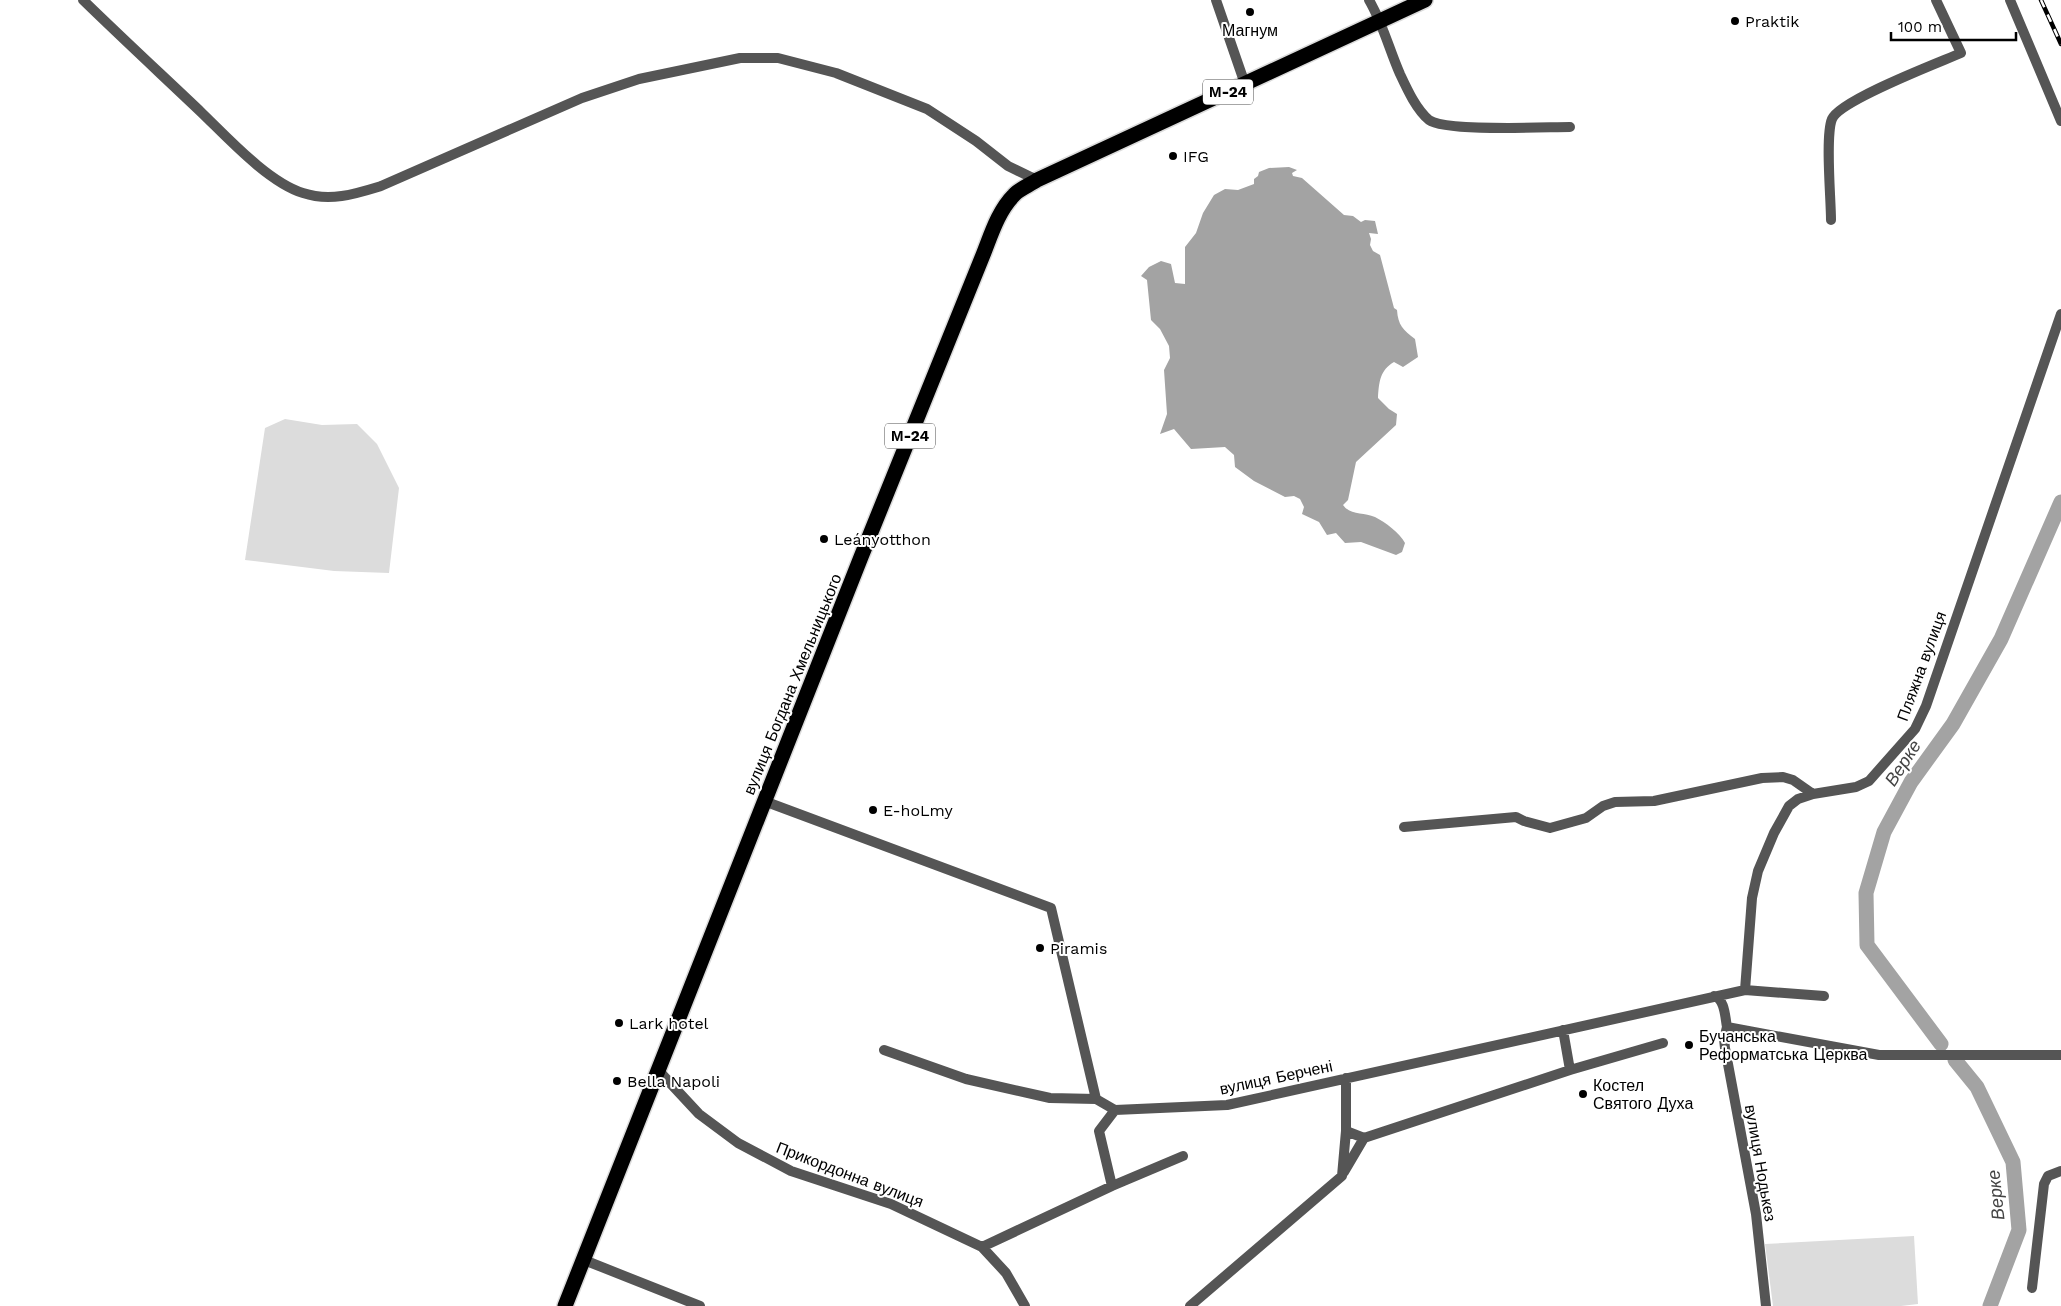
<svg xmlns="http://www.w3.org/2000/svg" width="2061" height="1306" font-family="'Work Sans',sans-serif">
<rect width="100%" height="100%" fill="#fff"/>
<path fill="#dcdcdc" d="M 285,419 L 322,425 L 357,424 L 377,444 L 399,488 L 389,573 L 334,571 L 245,560 L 265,428 Z
M 1914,1236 L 1918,1304 L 1901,1306 L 1773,1306 L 1765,1244 Z"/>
<path fill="#a3a3a3" d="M 1289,167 L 1297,170 L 1292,173 L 1293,176 L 1302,178 L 1344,215 L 1353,216 L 1361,222 L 1365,220 L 1375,221 L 1378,234 L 1369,233 L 1371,239 L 1370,245 L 1373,251 L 1380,255 L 1394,308 L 1397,310 C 1398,325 1403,330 1415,339 L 1418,357 L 1403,367 L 1394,362 C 1380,370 1379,382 1378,398 L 1389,409 L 1397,414 L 1396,425 L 1356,462 L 1348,500 L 1343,505 C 1351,516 1364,512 1375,517 C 1385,522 1400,533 1405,543 L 1402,552 L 1396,555 L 1361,542 L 1345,543 L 1336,533 L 1327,535 L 1319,522 L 1302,514 L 1304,507 L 1300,499 L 1294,496 L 1285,497 L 1254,481 L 1235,467 L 1234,455 L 1225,447 L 1191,449 L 1174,429 L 1160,434 L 1167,414 L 1164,370 L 1170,358 L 1169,346 L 1160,329 L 1151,320 L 1147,280 L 1141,276 L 1149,267 L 1161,261 L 1171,264 L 1175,283 L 1185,284 L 1185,247 L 1196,233 L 1203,213 L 1214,195 L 1225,189 L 1238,190 L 1254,184 L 1254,179 L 1258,176 L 1259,172 L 1269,168 Z"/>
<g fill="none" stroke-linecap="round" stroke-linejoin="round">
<path stroke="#a3a3a3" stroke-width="15" d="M 1941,1044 L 1867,945 L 1866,893 L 1884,832 L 1911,782 L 1953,724 L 2001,639 L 2061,502
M 1955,1060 L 1977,1087 L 2013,1162 L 2019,1230 L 1990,1306"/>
<g stroke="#dbdbdb" stroke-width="18">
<path id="highway" d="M 565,1306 L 861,557 L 983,255 C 991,235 998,211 1014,195 C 1019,189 1030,185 1037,180 L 1425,0"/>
</g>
<path stroke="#555" stroke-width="10" d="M 83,0 C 122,38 162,75 202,113 C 228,138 268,182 303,193 C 330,202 355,194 381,186 L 582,98 L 639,79 L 740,58 L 778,58 L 836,73 L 927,109 L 976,141 L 1008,166 L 1037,180
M 1216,0 L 1245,84
M 1369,0 C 1383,24 1389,49 1400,74 C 1407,89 1416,109 1429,120 C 1445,132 1545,127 1570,127
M 2010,0 L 2061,121
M 1831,220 C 1831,198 1825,136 1832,119 C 1840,100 1938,63 1961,53 L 1936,0
M 764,801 L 1051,908 L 1096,1099 L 1115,1110
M 1404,827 L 1516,817 L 1524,821 L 1550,828 L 1586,818 L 1603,806 L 1615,802 L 1654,801 L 1762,778 L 1783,777 L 1793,780 L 1813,794
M 1745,990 L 1752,898 L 1758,871 L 1774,833 L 1789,806 L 1798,799 L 1813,794 L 1856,787 L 1869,781 L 1915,729 L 1926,706 L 2061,314
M 1714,996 C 1725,999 1725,1017 1727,1027 L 1879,1055 L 2061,1055
M 1727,1027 L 1724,1039 L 1725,1048 L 1756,1214 L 1766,1306
M 884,1050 L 966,1079 L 1050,1098 L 1096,1099
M 1570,1070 L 1663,1043
M 659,1071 L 699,1114 L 738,1143 L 791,1171 L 891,1204 L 982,1247 L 1006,1273 L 1025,1306
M 1346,1131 L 1364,1138 L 1570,1070 L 1563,1030
M 1344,1172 L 1364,1138
M 1112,1186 L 1183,1156
M 982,1247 L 1112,1186 L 1099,1131 L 1115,1110 L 1227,1105 L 1745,990 L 1824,996
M 584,1260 L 700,1306
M 2032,1288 L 2044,1184 L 2048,1176 L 2061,1171
M 1190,1306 L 1342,1176 L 1346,1131 L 1346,1078"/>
<use href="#highway" stroke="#000" stroke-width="15"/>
<g stroke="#000" stroke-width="4.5">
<path id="rail" d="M 2041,0 L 2061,44"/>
</g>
<use href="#rail" stroke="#fff" stroke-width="2.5" stroke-dasharray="8" stroke-linecap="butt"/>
</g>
<g fill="#000" stroke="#fff" stroke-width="2">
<circle cx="1250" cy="12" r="5"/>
<circle cx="1735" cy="21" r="5"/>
<circle cx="1173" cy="156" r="5"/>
<circle cx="824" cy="539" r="5"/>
<circle cx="873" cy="810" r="5"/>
<circle cx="1040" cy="948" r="5"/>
<circle cx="619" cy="1023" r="5"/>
<circle cx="1689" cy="1045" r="5"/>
<circle cx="617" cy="1081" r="5"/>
<circle cx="1583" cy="1094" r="5"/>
</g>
<g text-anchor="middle" stroke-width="4" stroke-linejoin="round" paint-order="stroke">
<g fill="#fff" stroke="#4c4c4c" stroke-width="1">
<rect x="1203" y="79.5" width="50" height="25" rx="4"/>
<rect x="885" y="423.5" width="50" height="25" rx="4"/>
</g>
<g font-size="15" font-weight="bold" fill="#000">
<text x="1228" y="97">М-24</text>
<text x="910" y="441">М-24</text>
</g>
<g font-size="16" fill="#000" stroke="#fff" text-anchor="start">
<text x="1745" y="27">Praktik</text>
<text x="1250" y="36" text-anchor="middle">Магнум</text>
<text x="1183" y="162">IFG</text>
<text x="834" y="545">Leányotthon</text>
<text x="883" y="816">E-hoLmy</text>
<text x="1050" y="954">Piramis</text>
<text x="629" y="1029">Lark hotel</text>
<text x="1699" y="1042">Бучанська<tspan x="1699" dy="18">Реформатська Церква</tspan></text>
<text x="627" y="1087">Bella Napoli</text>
<text x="1593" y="1091">Костел<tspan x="1593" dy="18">Святого Духа</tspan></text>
</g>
<g font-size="16" fill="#000" stroke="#fff">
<text transform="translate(1921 666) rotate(-70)" y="6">Пляжна вулиця</text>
<text transform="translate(792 684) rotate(-68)" y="6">вулиця Богдана Хмельницького</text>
<text transform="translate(1276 1077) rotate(-12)" y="6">вулиця Берчені</text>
<text transform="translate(1761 1163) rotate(80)" y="6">вулиця Нодькез</text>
<text transform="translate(850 1174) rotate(21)" y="6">Прикордонна вулиця</text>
</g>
<g font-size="18" font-style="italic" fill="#444" stroke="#fff">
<text transform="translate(1903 763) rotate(-57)" y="6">Верке</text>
<text transform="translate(1996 1195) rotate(-96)" y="6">Верке</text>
</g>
</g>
<path d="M1891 32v8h125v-8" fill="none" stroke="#000000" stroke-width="2.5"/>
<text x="1898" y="32" font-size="15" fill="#000000" stroke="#ffffff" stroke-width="4" paint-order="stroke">100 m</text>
</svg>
